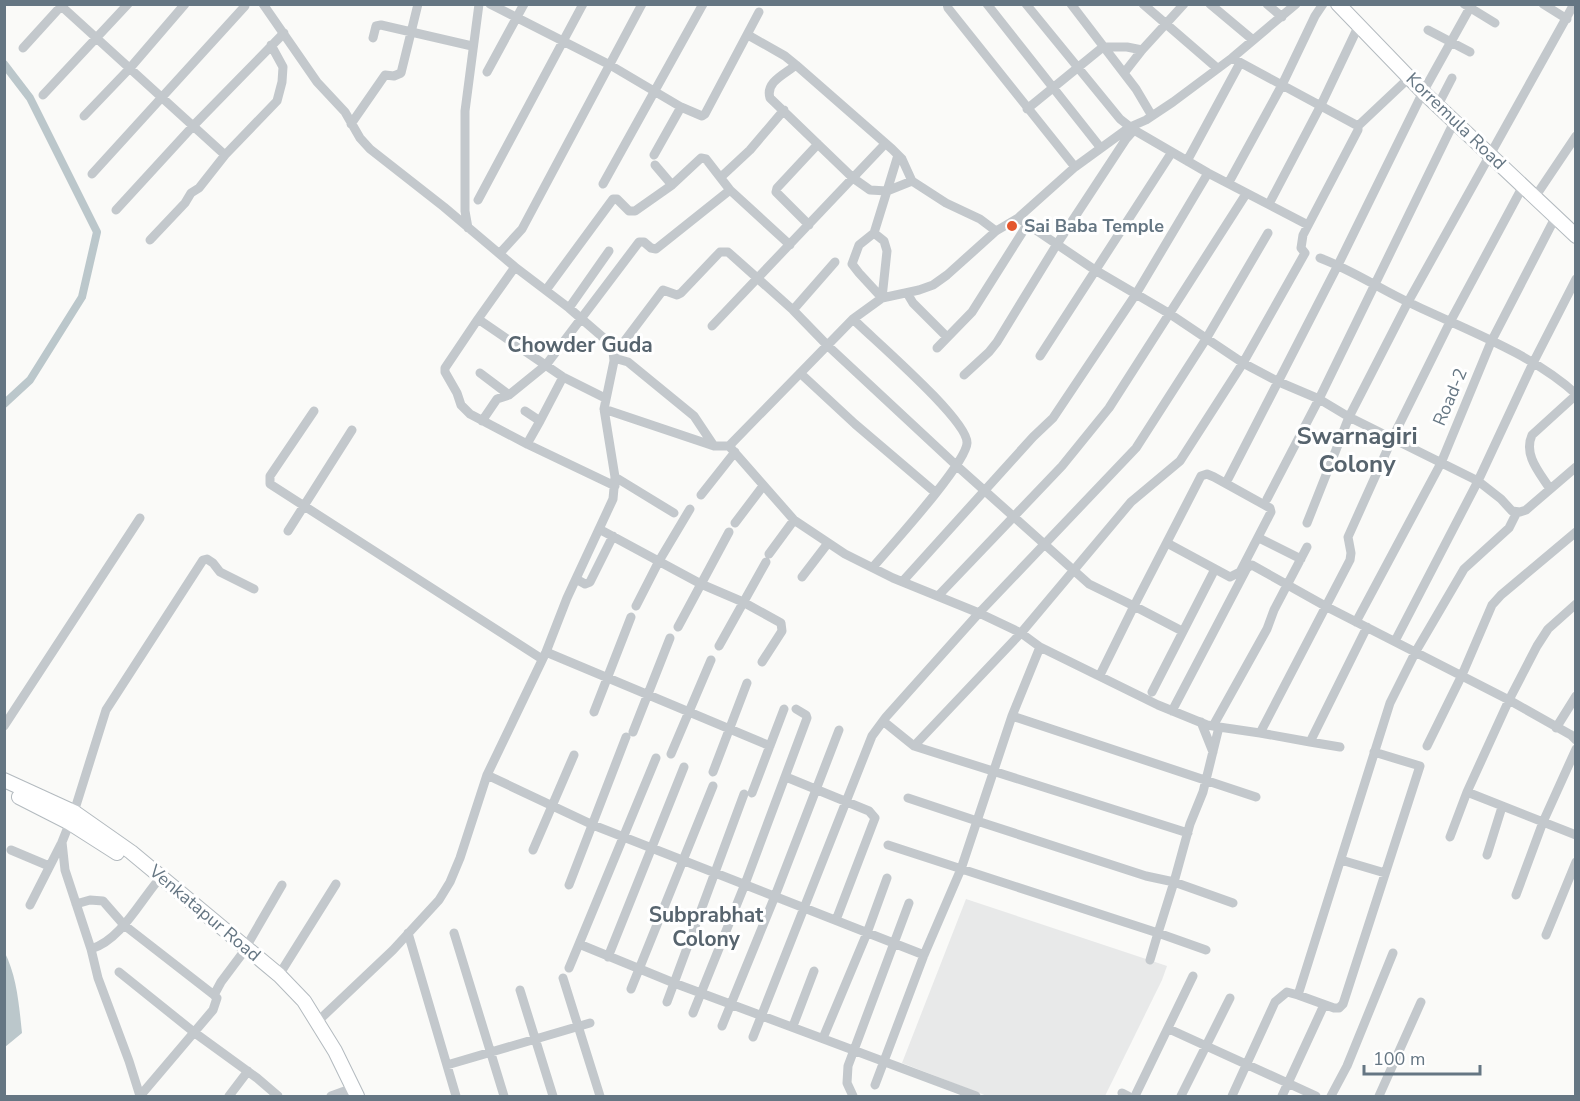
<svg xmlns="http://www.w3.org/2000/svg" width="1580" height="1101" font-family="'Nunito Sans',sans-serif">
<rect width="100%" height="100%" fill="#fafaf8"/>
<path fill="#e8e9e9" d="M 966,899 L 1167,966 L 1162,980 L 1105,1096 L 987,1096 L 902,1063 Z"/>
<path fill="#bbc7cb" d="M 4,951 C 17,976 19,1005 22,1033 L 5,1047 Z"/>
<g fill="none" stroke-linecap="round" stroke-linejoin="round">
<path stroke="#bbc7cb" stroke-width="8" d="M 4,64 L 30,98 L 97,232 L 82,297 L 30,380 L 4,404"/>
<g stroke="#b3babf" stroke-width="16">
<path id="secondary" d="M 1338,4 L 1423,92 L 1576,236
M 4,780 L 74,812 L 131,852 L 279,975 L 304,1001 L 335,1051 L 357,1096
M 19,797 L 70,823 L 117,853"/>
</g>
<path stroke="#c3c8cc" stroke-width="9" d="M 59,4 L 225,155
M 263,4 L 317,82 L 345,112 L 360,138 L 370,149 L 444,207 L 515,267 L 569,308 L 606,340 L 613,351 L 614,361 L 604,409 L 615,477 L 613,499 L 567,598 L 546,652 L 487,775 L 460,858 L 450,882 L 439,900 L 393,950 L 317,1022
M 490,4 L 610,65 L 681,107 L 702,116 L 705,114 L 759,12
M 947,4 L 948,8 L 1075,167
M 987,4 L 1100,147
M 1026,4 L 1120,119 L 1134,130 L 1208,173 L 1308,225
M 1071,4 L 1136,89 L 1152,116
M 1143,4 L 1217,68
M 1210,4 L 1253,40
M 1267,4 L 1282,17
M 1464,4 L 1495,23
M 1543,4 L 1567,19
M 1428,30 L 1470,52
M 748,35 L 785,56 L 796,65
M 373,38 L 376,26 L 381,25 L 472,46
M 23,48 L 63,4
M 487,72 L 524,4
M 1124,73 L 1142,50 L 1184,4
M 43,95 L 128,4
M 1438,105 L 1452,78
M 1027,109 L 1103,47 L 1127,47 L 1142,50
M 84,116 L 130,68 L 185,4
M 351,124 L 385,75 L 394,76 L 401,73 L 418,4
M 1358,126 L 1410,77
M 654,155 L 681,107
M 898,155 L 887,191 L 870,190 L 853,178 L 770,98 C 765,82 785,74 796,65 L 892,149 L 902,159 L 912,181 L 946,203 L 980,219 L 996,231
M 1187,161 L 1240,63
M 655,165 L 672,185
M 92,174 L 245,6
M 721,177 L 750,150 L 784,110
M 1229,182 L 1282,85 L 1315,16 L 1323,4
M 603,184 L 703,4
M 1535,197 L 1576,136
M 478,200 L 583,4
M 1269,204 L 1321,105 L 1358,27
M 116,210 L 194,125 L 284,33
M 1018,218 L 1095,270 L 1170,314 L 1243,363 L 1279,382 L 1319,399 L 1349,417 L 1478,481 L 1501,499 L 1512,511 L 1520,512 L 1526,510 L 1576,467
M 809,225 L 776,192 L 777,188 L 818,144
M 468,228 L 465,211 L 465,111 L 479,4
M 874,233 L 884,241 L 887,251 L 882,298 L 859,273 L 852,264 L 859,245 Z
M 874,233 L 887,191 L 912,181
M 150,240 L 185,203 L 191,193 L 199,188 L 225,155 L 277,101 L 282,82 L 283,67 L 271,45
M 500,253 L 522,229 L 642,4
M 1320,258 C 1352,270 1380,289 1410,303 C 1464,329 1533,354 1576,394
M 546,290 L 613,199 L 617,199 L 629,211 L 635,211 L 672,185 L 701,158 L 706,159 L 730,190 L 790,245
M 907,293 L 913,303 L 947,337
M 569,308 L 609,251
M 793,310 L 835,262
M 478,319 L 515,267
M 853,319 C 873,339 968,420 967,443 C 966,464 890,547 873,567
M 712,326 L 885,144
M 937,348 L 972,312 L 1027,225
M 614,355 L 663,290 L 677,295 L 681,293 L 720,252 L 728,252 L 793,310 L 827,345 L 957,466 L 1089,584 L 1134,606 L 1201,476 L 1207,474 L 1214,477 L 1270,508 L 1271,512 L 1240,572 L 1230,577 L 1167,543
M 1040,356 L 1172,152
M 614,358 L 628,362 L 694,416 L 714,446
M 480,373 L 509,395
M 800,373 L 855,424 L 936,493
M 964,375 L 989,352 L 997,342 L 1057,244 L 1126,139 L 1134,130
M 605,398 L 563,377 L 478,319 L 445,368 L 445,372 L 457,393 L 461,405 L 470,414 L 527,444 L 615,486
M 604,409 L 714,446 L 729,446 L 853,319 L 882,298 L 919,290 L 933,285 L 947,275 L 996,231 L 1018,218 L 1075,167 L 1130,127 L 1146,120 L 1173,102 L 1232,58 L 1296,4
M 314,411 L 270,476 L 270,484 L 542,659
M 525,411 L 540,421 L 527,444
M 482,421 L 497,399 L 509,395 L 546,365 L 639,242 L 644,242 L 651,248 L 656,249 L 730,190
M 540,421 L 563,377
M 729,446 L 794,520 L 845,554 L 893,578 L 979,613 L 1021,633 L 1040,647 L 1158,705 L 1207,725 L 1219,727
M 615,477 L 674,513
M 1228,479 L 1338,265 L 1423,92 L 1472,4
M 1550,489 C 1540,473 1523,455 1532,435 L 1576,395
M 701,495 L 735,452
M 1267,499 L 1319,399 L 1455,120
M 735,523 L 763,486
M 1307,523 L 1349,417 L 1408,302 L 1574,4
M 599,529 L 701,584 L 743,602 L 781,623 L 782,631 L 762,662
M 288,531 L 352,430
M 1261,539 L 1301,559
M 769,554 L 794,520
M 802,577 L 828,543
M 576,579 L 585,584 L 590,582 L 613,536
M 902,582 L 1033,437 L 1053,418 L 1136,294 L 1208,173
M 938,596 L 1062,466 L 1109,408 L 1246,194
M 1576,604 L 1548,629 L 1537,646 L 1509,700 L 1467,792 L 1576,835
M 636,606 L 659,561 L 690,509
M 1356,622 L 1441,463 L 1491,342 L 1556,216
M 678,627 L 729,532
M 1395,641 L 1478,481 L 1533,363 L 1576,279
M 719,646 L 766,562
M 546,652 L 770,746
M 1100,675 L 1134,606 L 1182,631
M 1152,692 L 1214,571
M 1172,711 L 1247,568 L 1252,565 L 1327,607 L 1509,700 L 1571,735 L 1576,740
M 594,712 L 631,617
M 1012,716 L 1256,797
M 883,721 L 914,746 L 1188,833
M 1201,722 L 1213,752
M 4,726 L 140,518
M 1213,726 L 1267,629 L 1274,610 L 1307,547
M 1556,728 L 1576,696
M 633,732 L 670,638
M 1260,733 L 1310,742 L 1367,627
M 1310,742 L 1340,747
M 914,746 L 1021,633 L 1131,502 L 1180,461 L 1243,363 L 1305,253 L 1301,248 L 1303,235 L 1358,130 L 1358,126 L 1232,58
M 1427,746 L 1462,675 L 1492,605 L 1501,595 L 1576,532
M 671,754 L 711,660
M 656,758 L 579,944 L 674,983 L 976,1096
M 713,772 L 747,683
M 487,775 L 593,825 L 924,955
M 786,777 L 869,811 L 875,818 L 836,920
M 752,793 L 784,709
M 908,798 L 977,821 L 1012,716 L 1040,647
M 1450,837 L 1467,792
M 888,845 L 1158,933 L 1174,882 L 1233,903
M 11,850 L 49,866
M 533,850 L 574,755
M 1487,855 L 1502,807
M 1341,860 L 1385,873
M 569,885 L 626,737
M 1516,895 L 1543,822 L 1576,749
M 76,904 L 90,900 L 103,901 L 124,925 L 214,995
M 30,905 L 61,844
M 408,933 L 456,1096
M 454,933 L 504,1096
M 1546,935 L 1576,862
M 91,949 C 119,941 138,905 156,883
M 608,957 L 684,767
M 1150,960 L 1158,933 L 1206,950
M 569,968 L 579,944
M 119,972 L 195,1033 L 257,1078 L 278,1096
M 279,975 L 336,884
M 563,978 L 600,1096
M 631,989 L 713,786
M 520,990 L 553,1096
M 1298,995 L 1334,1008 L 1339,1008 L 1343,1004 L 1419,769 L 1420,766 L 1374,752
M 667,1002 L 744,794
M 693,1013 L 745,884 L 807,718 L 806,715 L 796,709
M 722,1026 L 775,896 L 839,730
M 793,1026 L 814,971
M 1169,1029 L 1316,1096
M 753,1037 L 872,736 L 886,717 L 979,613 L 1136,448 L 1206,339 L 1268,233
M 823,1038 L 867,933 L 887,878
M 447,1065 L 590,1023
M 875,1085 L 924,955 L 961,869 L 977,821 L 1146,876 L 1174,882 L 1190,824 L 1203,792 L 1219,727 L 1260,733 L 1350,560 L 1351,553 L 1348,537 L 1393,437 L 1450,322 L 1523,186
M 1122,1093 L 1128,1096
M 140,1096 L 129,1061 L 98,978 L 91,949 L 65,870 L 62,842 L 74,812 L 106,710 L 203,560 L 207,559 L 213,563 L 220,572 L 254,589
M 140,1096 L 213,1010 L 217,998 L 214,995 L 221,982 L 242,954 L 282,885
M 229,1096 L 248,1071
M 331,1096 L 353,1088
M 853,1096 L 847,1083 L 848,1066 L 909,903
M 1135,1096 L 1193,976
M 1181,1096 L 1230,998
M 1232,1096 L 1275,1002 L 1287,992 L 1298,995 L 1390,703 L 1416,651 L 1464,569 L 1509,528 L 1517,512
M 1282,1096 L 1324,1005
M 1331,1096 L 1347,1066 L 1393,953
M 1379,1096 L 1421,1002"/>
<use href="#secondary" stroke="#fff" stroke-width="14"/>
</g>
<circle fill="#e4572e" stroke="#fff" stroke-width="2" cx="1012" cy="226" r="6"/>
<g text-anchor="middle" stroke-width="6" stroke-linejoin="round" paint-order="stroke">
<g font-size="18" fill="#657683" stroke="#fff">
<text transform="translate(1456 121) rotate(44)" y="6">Korremula Road</text>
<text transform="translate(1450 397) rotate(-67)" y="6">Road-2</text>
<text transform="translate(205 913) rotate(40)" y="6">Venkatapur Road</text>
</g>
<g font-size="18" font-weight="bold" fill="#657683" stroke="#fff" text-anchor="start">
<text x="1024" y="232">Sai Baba Temple</text>
</g>
<g font-size="21" font-weight="bold" fill="#57646e" stroke="#fff">
<text x="580" y="352">Chowder Guda</text>
<text x="706" y="922">Subprabhat<tspan x="706" dy="24">Colony</tspan></text>
</g>
<g font-size="24" font-weight="bold" fill="#57646e" stroke="#fff">
<text x="1357" y="444">Swarnagiri<tspan x="1357" dy="28">Colony</tspan></text>
</g>
</g>
<rect width="1580" height="1101" fill="none" stroke="#657683" stroke-width="12"/>
<path d="M1364 1065v9h116v-9" fill="none" stroke="#657683" stroke-width="3"/>
<text x="1373" y="1065" font-size="18" fill="#657683" stroke="#ffffff" stroke-width="4.5" paint-order="stroke">100 m</text>
</svg>
